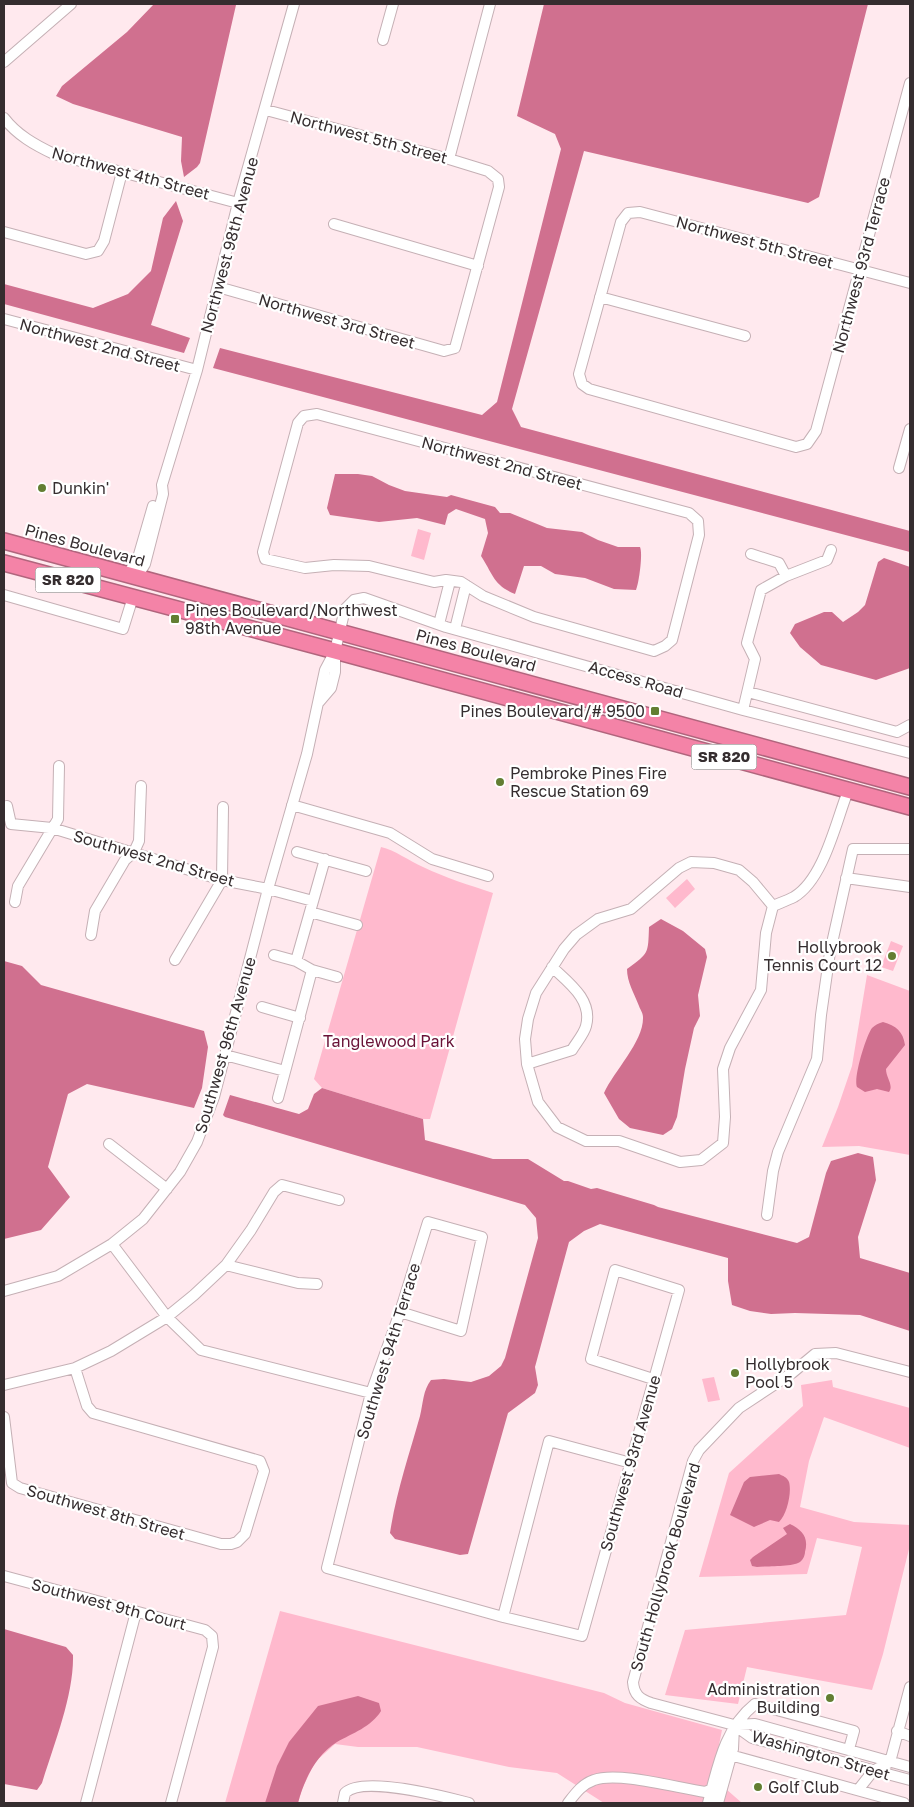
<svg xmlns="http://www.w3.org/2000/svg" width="914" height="1807" font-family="'Golos Text',sans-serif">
<rect width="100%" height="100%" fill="#ffe9ee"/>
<path fill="#ffb9cd" d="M 418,529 L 431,533 L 424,560 L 411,556 Z
M 381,847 C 395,850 409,861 423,867 C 446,878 469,885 493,893 L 430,1119 L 423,1119 L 322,1088 L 314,1079 Z
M 687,879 L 695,889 L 675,908 L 666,898 Z
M 891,941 L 903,946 L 893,971 L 881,967 Z
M 867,975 L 910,991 L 910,1155 L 859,1146 L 822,1147 L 838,1107 L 852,1066 Z
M 714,1377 L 720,1400 L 708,1402 L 702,1379 Z
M 832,1380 L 833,1387 L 910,1408 L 910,1448 L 824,1417 L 809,1461 L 800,1507 L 854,1522 L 910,1525 L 910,1545 L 883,1654 L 872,1690 L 747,1667 L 738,1704 L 665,1695 L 685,1630 L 846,1615 L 862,1547 L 817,1538 L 807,1574 L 699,1577 L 729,1473 L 803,1406 L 801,1385 Z
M 280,1611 L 604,1693 L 625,1703 L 722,1730 L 712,1780 L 726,1789 L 742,1803 L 604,1803 L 557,1773 L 509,1767 L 417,1747 L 358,1747 L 335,1744 L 315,1762 L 302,1789 L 298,1803 L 225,1803 Z"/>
<path fill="#d0708f" d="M 154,4 L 235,4 L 236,5 L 200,163 L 197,167 L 184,177 L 181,161 L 182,137 L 73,104 L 56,96 L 62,86 L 127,32 Z
M 544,4 L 868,4 L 819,197 L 808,203 L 584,151 L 512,409 L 521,427 L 910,531 L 910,552 L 213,368 L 220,348 L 482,415 L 497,402 L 561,149 L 555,134 L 517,116 Z
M 176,201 L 183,221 L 151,325 L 190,338 L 184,353 L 4,304 L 4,284 L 93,308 L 128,294 L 151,271 L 163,218 Z
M 335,474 L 358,474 L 372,476 L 389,485 L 405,491 L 447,497 L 451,495 L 495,507 L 500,513 L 510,513 L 547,528 L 582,532 L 598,540 L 618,547 L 640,547 C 643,553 639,583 636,590 L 614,589 L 585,578 L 555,574 L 541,566 L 524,566 L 515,594 C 493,585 493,574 481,556 L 488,533 L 485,519 L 456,509 L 448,514 L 445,525 L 417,518 L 379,522 L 330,515 L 327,508 Z
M 884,558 L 910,567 L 910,668 L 876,680 L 821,665 L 800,647 L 790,633 L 795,624 L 824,612 L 832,612 L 843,622 L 858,612 L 865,605 L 878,562 Z
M 661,919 L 683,931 L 705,949 L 707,957 L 698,995 L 700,1016 L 694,1028 L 685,1069 L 677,1117 L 672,1129 L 663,1135 L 630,1128 L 619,1119 L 604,1093 C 614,1071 644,1041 643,1017 C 643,1013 640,1009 639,1006 C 634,993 627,982 627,969 C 649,953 648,954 649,927 Z
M 4,961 L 22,966 L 41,985 L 204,1031 L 208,1047 L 202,1088 L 194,1108 L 87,1084 L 68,1094 L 48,1167 L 70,1197 L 41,1230 L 4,1239 Z
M 883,1022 C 896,1026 903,1031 905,1045 L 886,1069 C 886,1078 894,1085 889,1092 L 877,1089 L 865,1092 L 857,1087 C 853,1078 866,1036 872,1028 C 875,1025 879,1023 883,1022 Z
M 322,1088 L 423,1119 L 425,1140 L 493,1159 L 528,1159 L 564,1181 L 568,1181 L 591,1189 L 597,1188 L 654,1205 L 658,1207 L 797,1243 L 809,1237 L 826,1173 L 831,1161 L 858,1153 L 873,1157 L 876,1180 L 858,1237 L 860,1258 L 910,1273 L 910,1331 L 860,1315 L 795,1313 L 771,1314 L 750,1311 L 732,1305 L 728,1281 L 728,1258 L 600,1224 L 584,1231 L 569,1242 L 535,1367 L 538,1385 L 535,1393 L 508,1413 L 468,1554 L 460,1555 L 395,1539 L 390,1533 C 396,1493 409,1455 420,1416 C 423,1404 423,1390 431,1380 L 444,1379 L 471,1382 L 489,1376 L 501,1366 L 505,1358 L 538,1238 L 536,1218 L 525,1205 L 225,1117 L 223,1115 L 230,1095 L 299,1114 L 308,1109 L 314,1094 Z
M 779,1474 C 783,1476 787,1477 789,1482 C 792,1492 787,1515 779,1522 L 770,1520 L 754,1527 L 730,1515 L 744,1482 L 750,1477 Z
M 790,1524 C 802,1530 809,1537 805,1552 C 805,1555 803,1560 800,1562 C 792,1567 767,1566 757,1567 L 752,1566 L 750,1560 L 753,1557 L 787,1534 L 783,1528 Z
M 4,1629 L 66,1647 L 73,1655 C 74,1695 54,1744 42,1783 L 37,1790 L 4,1784 Z
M 358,1696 L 379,1703 L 381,1711 C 371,1727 353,1733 337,1742 C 316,1755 304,1780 298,1803 L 265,1803 L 277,1766 L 289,1742 L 318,1706 Z"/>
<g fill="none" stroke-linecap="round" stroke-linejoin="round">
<g stroke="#c5b0b5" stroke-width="12">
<path id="minor" d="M 383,40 L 393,4
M 4,62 L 71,4
M 910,83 L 816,431 L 807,444 L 796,447 L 589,389 L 582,384 L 579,374 L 621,222 L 628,213 L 640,212 L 910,283
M 4,118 C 17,135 35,145 54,154 L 238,203
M 449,159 L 490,4
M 334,224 L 478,266
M 4,232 L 86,254 L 98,251 L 104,241 L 122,172
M 218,287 L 444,351 L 455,348 L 499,187 L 498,179 L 488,171 L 449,159 L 266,110
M 600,297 L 745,336
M 4,319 L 197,370
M 317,414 L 689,513 L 698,521 L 699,535 L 672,640 L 665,646 L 654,651 L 534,617 L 483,596 L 461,582 L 446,580 L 434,582 L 369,566 L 334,565 L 305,568 L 265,559 L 263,552 L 298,423 L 304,416 Z
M 899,468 L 910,429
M 751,554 L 779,563 L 786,576
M 128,574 L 138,558 L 153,506
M 137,577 L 145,564 L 163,494 L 162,485 L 197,370 L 238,203 L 294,4
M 4,595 L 123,629 L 133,597
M 439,624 L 450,581
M 455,629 L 466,585
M 748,692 L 897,732 L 910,725
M 319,702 L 331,688 L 335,672 L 335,651 L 345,609 L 354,600 L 364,598 L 446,627 L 743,710 L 910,753
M 743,710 L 755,659 L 747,643 L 761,590 L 786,576 L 827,560 L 831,550
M 292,805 L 390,833 L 432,859 L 488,876
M 7,806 L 11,824 L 52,828 L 222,880 L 268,889 L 313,901
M 297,852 L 366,871
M 846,878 L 910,887
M 15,902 L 18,886 L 58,819 L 59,766
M 773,906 L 753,882 L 739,870 L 714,863 L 691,862 L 679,868 L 631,909 L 598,919 L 576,935 L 564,949 L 536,993 L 528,1019 L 525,1039 L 527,1064 L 538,1102 L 557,1127 L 586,1141 L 619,1141 L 680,1162 L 701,1160 L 723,1143 L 725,1117 L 723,1069 L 730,1048 L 761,990 L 766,933 L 773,906 C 780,903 788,900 794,897 C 824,879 836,821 848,791
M 310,912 L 357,925
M 91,935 L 95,911 L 125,860 L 134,852 L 139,841 L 141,786
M 274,955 L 296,961 L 312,970 L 337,977
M 175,960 L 222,880 L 223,807
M 296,961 L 325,859
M 262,1007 L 300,1018
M 225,1055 L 285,1071
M 527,1064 L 572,1050 C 576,1043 584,1034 586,1026 C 593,1000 569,983 552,967
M 278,1098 L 312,970
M 109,1144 L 167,1189
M 767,1215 L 773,1171 L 778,1152 L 817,1059 L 821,1015 L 830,952 L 853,849 L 910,849
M 112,1244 L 167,1317 L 201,1350 L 371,1393
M 226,1265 L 298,1283 L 317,1284
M 4,1291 L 58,1276 L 112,1244 L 143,1219 L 180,1172 L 197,1142 L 214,1097 L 225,1055 L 268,889 L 307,754 L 325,670 L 335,651
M 400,1312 L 461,1331 L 482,1237 L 428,1222 L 400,1312 L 371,1393 L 327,1568 L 503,1617 L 582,1636 L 679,1290 L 615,1270 L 591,1359 L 653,1379
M 910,1372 L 836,1353 L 815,1354 L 792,1373 L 739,1408 L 699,1450 L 693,1461 L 633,1682 C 634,1695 640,1699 651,1703 L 734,1725 L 755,1724 L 910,1767
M 4,1385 L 75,1368 L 111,1351 L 167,1317 L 194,1295 L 226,1265 L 251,1230 L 274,1192 L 282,1185 L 339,1200
M 4,1417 L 12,1483 L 20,1488 L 221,1544 L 231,1544 L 237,1542 L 245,1534 L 264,1471 L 260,1461 L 93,1413 L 87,1406 L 75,1368
M 4,1576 L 205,1630 L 212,1636 L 213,1647 L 171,1803
M 503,1617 L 549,1441 L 631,1463
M 734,1725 L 752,1738 L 910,1780
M 897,1731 L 910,1736
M 723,1753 L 904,1803
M 858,1790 L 873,1771 L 890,1762 L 910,1687
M 86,1803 L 136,1612
M 343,1803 L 345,1793 C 362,1775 446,1797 469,1803
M 568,1803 C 575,1794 582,1784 594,1780 C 618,1771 677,1788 705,1792 L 712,1789 L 721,1791
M 708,1803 C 718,1766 724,1729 755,1704 L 854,1731 L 849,1749
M 718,1803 L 733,1749 L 734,1726"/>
</g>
<g stroke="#b1657d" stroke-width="18">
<path id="highway" d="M 4,541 L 910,787
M 4,563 L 335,651 L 910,807"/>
</g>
<use href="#minor" stroke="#fff" stroke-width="10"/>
<use href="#highway" stroke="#f483a7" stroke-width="15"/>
</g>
<g fill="#637e32" stroke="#fff" stroke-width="2">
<circle cx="42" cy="488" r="5"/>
<rect x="170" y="614" width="10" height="10" rx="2.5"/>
<rect x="650" y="706" width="10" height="10" rx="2.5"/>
<circle cx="500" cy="782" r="5"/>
<circle cx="892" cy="956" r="5"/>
<circle cx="735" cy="1373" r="5"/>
<circle cx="830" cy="1698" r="5"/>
<circle cx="758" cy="1787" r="5"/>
</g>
<g text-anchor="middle" stroke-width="4.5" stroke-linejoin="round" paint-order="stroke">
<g fill="#fff" stroke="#726c6d" stroke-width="1">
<rect x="35.5" y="567.5" width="65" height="25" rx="4"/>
<rect x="691.5" y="744.5" width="65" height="25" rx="4"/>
</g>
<g font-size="15" font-weight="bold" fill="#352d2f">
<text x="68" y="585">SR 820</text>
<text x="724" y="762">SR 820</text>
</g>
<g font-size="16" fill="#352d2f" stroke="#fff">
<text transform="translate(369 137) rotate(15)" y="6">Northwest 5th Street</text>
<text transform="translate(131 173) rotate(15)" y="6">Northwest 4th Street</text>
<text transform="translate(755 242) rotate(15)" y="6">Northwest 5th Street</text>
<text transform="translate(229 245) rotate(-75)" y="6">Northwest 98th Avenue</text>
<text transform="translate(861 265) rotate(-75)" y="6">Northwest 93rd Terrace</text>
<text transform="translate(337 321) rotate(16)" y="6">Northwest 3rd Street</text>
<text transform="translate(100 345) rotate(15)" y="6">Northwest 2nd Street</text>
<text transform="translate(502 463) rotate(15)" y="6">Northwest 2nd Street</text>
<text transform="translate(85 545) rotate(15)" y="6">Pines Boulevard</text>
<text transform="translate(476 650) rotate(15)" y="6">Pines Boulevard</text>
<text transform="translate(636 679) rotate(16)" y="6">Access Road</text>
<text transform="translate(154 858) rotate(16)" y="6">Southwest 2nd Street</text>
<text transform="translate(225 1045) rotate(-74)" y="6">Southwest 96th Avenue</text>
<text transform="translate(388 1351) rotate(-73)" y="6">Southwest 94th Terrace</text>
<text transform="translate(630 1463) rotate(-74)" y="6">Southwest 93rd Avenue</text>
<text transform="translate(106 1512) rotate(16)" y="6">Southwest 8th Street</text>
<text transform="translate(665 1567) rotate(-74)" y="6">South Hollybrook Boulevard</text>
<text transform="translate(109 1604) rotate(15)" y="6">Southwest 9th Court</text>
<text transform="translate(821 1755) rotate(16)" y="6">Washington Street</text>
</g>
<g font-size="16" fill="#352d2f" stroke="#fff" text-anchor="start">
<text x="52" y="494">Dunkin'</text>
<text x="185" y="616">Pines Boulevard/Northwest<tspan x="185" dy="18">98th Avenue</tspan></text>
<text x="645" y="717" text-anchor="end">Pines Boulevard/# 9500</text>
<text x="510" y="779">Pembroke Pines Fire<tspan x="510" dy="18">Rescue Station 69</tspan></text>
<text x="882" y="953" text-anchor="end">Hollybrook<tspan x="882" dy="18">Tennis Court 12</tspan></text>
<text x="745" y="1370">Hollybrook<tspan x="745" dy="18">Pool 5</tspan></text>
<text x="820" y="1695" text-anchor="end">Administration<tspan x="820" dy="18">Building</tspan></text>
<text x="768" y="1793">Golf Club</text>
</g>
<g font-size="16" fill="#691237" stroke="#fff">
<text x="389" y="1047">Tanglewood Park</text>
</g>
</g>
<rect width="914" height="1807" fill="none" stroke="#352d2f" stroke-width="10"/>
</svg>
